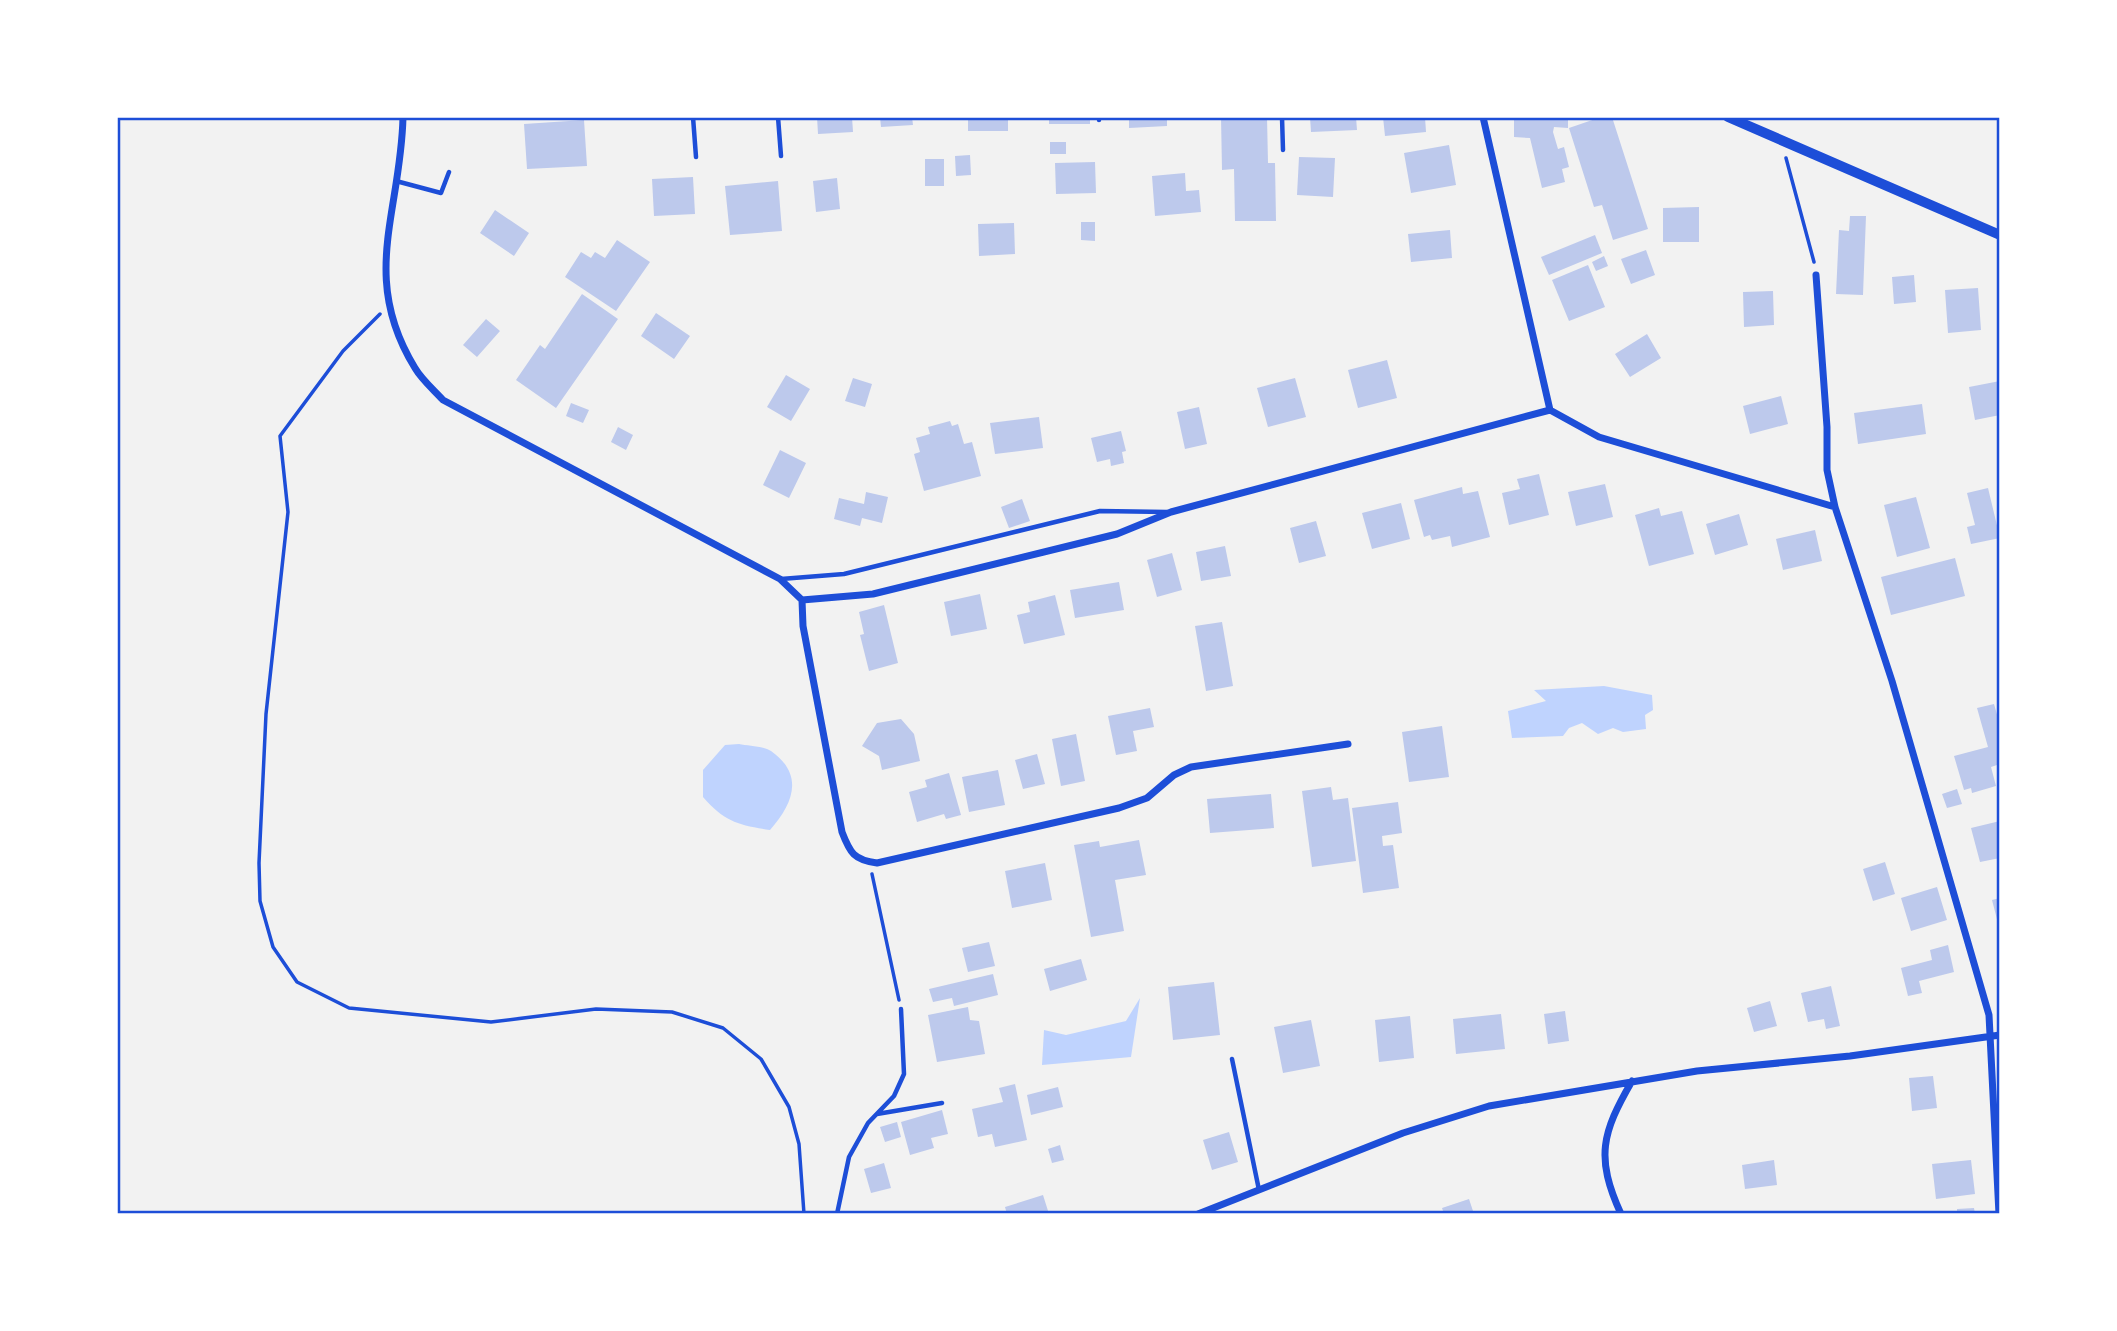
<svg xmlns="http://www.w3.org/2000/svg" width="2117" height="1331" font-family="Manrope,sans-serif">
<rect width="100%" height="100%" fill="#f2f2f2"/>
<path fill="#bfd3fe" d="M 1604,686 L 1652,695 L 1653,710 L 1645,715 L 1646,729 L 1623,732 L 1613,728 L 1598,734 L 1582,723 L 1569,728 L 1563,736 L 1512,738 L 1508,711 L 1546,701 L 1534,690 Z
M 739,744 C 748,746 764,746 771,751 C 805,775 793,804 770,830 C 738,825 725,822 703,797 L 703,770 L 725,745 Z
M 1140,998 L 1131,1057 L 1042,1065 L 1044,1030 L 1066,1035 L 1126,1021 Z"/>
<path fill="#bdc9ec" d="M 817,117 L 852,117 L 853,132 L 818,134 Z
M 880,117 L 912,117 L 913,125 L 881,127 Z
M 968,117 L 1008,117 L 1008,131 L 968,131 Z
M 1049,117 L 1090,117 L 1090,124 L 1049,124 Z
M 1129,117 L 1167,117 L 1167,126 L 1129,128 Z
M 1221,117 L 1267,117 L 1268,163 L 1275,163 L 1276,221 L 1235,221 L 1234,169 L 1222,170 Z
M 1310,117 L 1356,117 L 1357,130 L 1311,132 Z
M 1383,117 L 1425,117 L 1426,132 L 1385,136 Z
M 1514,117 L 1568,117 L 1568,128 L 1554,127 L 1553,132 L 1558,149 L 1564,147 L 1569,167 L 1562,169 L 1565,182 L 1542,188 L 1530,138 L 1514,137 Z
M 1601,117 L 1612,117 L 1648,229 L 1613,240 L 1602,205 L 1594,207 L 1569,128 Z
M 584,120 L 587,166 L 527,169 L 524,124 Z
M 1050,142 L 1066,142 L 1066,154 L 1050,154 Z
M 1449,145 L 1456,185 L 1411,193 L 1404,153 Z
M 970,155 L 971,175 L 956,176 L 955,156 Z
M 1299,157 L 1335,158 L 1333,197 L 1297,195 Z
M 925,159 L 944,159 L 944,186 L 925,186 Z
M 1095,162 L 1096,193 L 1056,194 L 1055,163 Z
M 1185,173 L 1186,191 L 1199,190 L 1201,212 L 1155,216 L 1152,176 Z
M 693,177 L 695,214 L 654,216 L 652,179 Z
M 837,178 L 840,209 L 816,212 L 813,181 Z
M 778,181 L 782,231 L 730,235 L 725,186 Z
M 1699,207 L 1699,242 L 1663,242 L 1663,208 Z
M 495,210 L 529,233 L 514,256 L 480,233 Z
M 1850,216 L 1866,216 L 1863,295 L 1836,294 L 1839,230 L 1849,231 Z
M 1081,222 L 1095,222 L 1095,241 L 1081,240 Z
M 1014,223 L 1015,254 L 979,256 L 978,224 Z
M 1450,230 L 1452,258 L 1411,262 L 1408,234 Z
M 1595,235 L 1602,253 L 1549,275 L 1541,257 Z
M 617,240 L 650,262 L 616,311 L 565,277 L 581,252 L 591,258 L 595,252 L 605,258 Z
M 1646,250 L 1655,275 L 1631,284 L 1621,259 Z
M 1604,256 L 1608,266 L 1596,271 L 1592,262 Z
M 1588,265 L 1605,307 L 1569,321 L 1552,280 Z
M 1914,275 L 1916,302 L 1894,304 L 1892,277 Z
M 1978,288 L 1981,330 L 1948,333 L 1945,290 Z
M 1773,291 L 1774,325 L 1744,327 L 1743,292 Z
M 582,294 L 618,319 L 556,408 L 516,380 L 540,345 L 545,349 Z
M 656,313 L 690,336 L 674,359 L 641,336 Z
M 486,319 L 500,331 L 477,357 L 463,345 Z
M 1647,334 L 1661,358 L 1630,377 L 1615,354 Z
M 1387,360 L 1397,398 L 1358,408 L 1348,370 Z
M 786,375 L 810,389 L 791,421 L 767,407 Z
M 853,378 L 872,384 L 865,407 L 845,401 Z
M 1295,378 L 1306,417 L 1268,427 L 1257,388 Z
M 2000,381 L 2000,415 L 1975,420 L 1969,387 Z
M 1781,396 L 1788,424 L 1750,434 L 1743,406 Z
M 571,403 L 589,410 L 583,423 L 566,416 Z
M 1922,404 L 1926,434 L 1858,444 L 1854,413 Z
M 1199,407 L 1207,444 L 1185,449 L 1177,412 Z
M 1039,417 L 1043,448 L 995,454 L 990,423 Z
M 950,421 L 952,426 L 958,424 L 964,444 L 972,442 L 981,476 L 924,491 L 914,454 L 920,452 L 916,438 L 930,434 L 928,427 Z
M 618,427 L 633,435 L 626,450 L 611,442 Z
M 1121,431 L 1126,451 L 1122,452 L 1124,463 L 1111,466 L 1110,459 L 1097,462 L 1091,438 Z
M 780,450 L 806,463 L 789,498 L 763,485 Z
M 1539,474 L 1549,515 L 1509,525 L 1502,493 L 1520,489 L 1517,479 Z
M 1605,484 L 1613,517 L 1576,526 L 1568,492 Z
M 1462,487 L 1463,494 L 1478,491 L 1490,537 L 1452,547 L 1450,536 L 1432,540 L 1430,535 L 1424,537 L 1414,500 Z
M 1988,488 L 2000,538 L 1971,544 L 1967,527 L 1975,525 L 1967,493 Z
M 866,492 L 888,497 L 882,523 L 862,518 L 860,526 L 834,519 L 839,498 L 864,504 Z
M 1916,497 L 1930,548 L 1897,557 L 1884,505 Z
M 1022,499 L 1030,521 L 1009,528 L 1001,507 Z
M 1401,503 L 1410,539 L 1372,549 L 1362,513 Z
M 1659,508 L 1661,516 L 1682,511 L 1694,554 L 1649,566 L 1635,515 Z
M 1739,514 L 1748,545 L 1715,555 L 1706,524 Z
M 1316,521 L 1326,556 L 1299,563 L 1290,528 Z
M 1815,530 L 1822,561 L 1783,570 L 1776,539 Z
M 1225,546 L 1231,576 L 1201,581 L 1196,552 Z
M 1172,553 L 1182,590 L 1157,597 L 1147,560 Z
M 1955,558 L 1965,596 L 1891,615 L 1881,577 Z
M 1119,582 L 1124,610 L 1075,618 L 1070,590 Z
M 980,594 L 987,629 L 951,636 L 944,602 Z
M 1055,595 L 1065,635 L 1024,644 L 1017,615 L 1030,612 L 1028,602 Z
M 884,605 L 898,663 L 869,671 L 860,635 L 864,634 L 859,612 Z
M 1222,622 L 1233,686 L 1206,691 L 1195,626 Z
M 1994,704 L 2000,725 L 2000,764 L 1991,767 L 1996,786 L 1972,793 L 1971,788 L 1964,790 L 1954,756 L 1988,747 L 1977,708 Z
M 1150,708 L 1154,727 L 1133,731 L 1137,751 L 1116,755 L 1108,716 Z
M 901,719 L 914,734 L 920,761 L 882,770 L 879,756 L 862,746 L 877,723 Z
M 1442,726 L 1449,777 L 1409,782 L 1402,732 Z
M 1076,734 L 1085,781 L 1061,786 L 1052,739 Z
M 1037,754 L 1045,784 L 1023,789 L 1015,760 Z
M 998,770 L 1005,805 L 969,812 L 962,777 Z
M 949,773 L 961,815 L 946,819 L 944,814 L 917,822 L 909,792 L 927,787 L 925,780 Z
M 1331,787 L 1333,800 L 1348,798 L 1356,861 L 1312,867 L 1302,791 Z
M 1957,789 L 1962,804 L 1947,808 L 1942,794 Z
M 1271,794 L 1274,828 L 1210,833 L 1207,799 Z
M 1398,802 L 1402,833 L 1382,836 L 1383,846 L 1393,845 L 1399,888 L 1363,893 L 1352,808 Z
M 2000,821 L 2000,858 L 1980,862 L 1971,828 Z
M 1139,840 L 1146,875 L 1115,880 L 1124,931 L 1091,937 L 1074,845 L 1099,841 L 1100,847 Z
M 1885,862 L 1895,894 L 1873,901 L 1863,869 Z
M 1045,863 L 1052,900 L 1012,908 L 1005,871 Z
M 1937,887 L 1947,920 L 1911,931 L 1901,898 Z
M 2000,898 L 2000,926 L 1999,927 L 1992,900 Z
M 989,942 L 995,966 L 968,972 L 962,948 Z
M 1948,945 L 1954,972 L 1919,981 L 1922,993 L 1908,996 L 1901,968 L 1932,960 L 1930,950 Z
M 1081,959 L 1087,980 L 1050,991 L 1044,969 Z
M 993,974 L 998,995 L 954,1006 L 952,998 L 933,1002 L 929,989 Z
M 1214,982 L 1220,1035 L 1173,1040 L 1168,987 Z
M 1831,986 L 1840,1026 L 1826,1029 L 1824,1019 L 1808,1022 L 1801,993 Z
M 1770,1001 L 1777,1026 L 1754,1032 L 1747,1008 Z
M 968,1007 L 970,1020 L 979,1021 L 985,1054 L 937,1062 L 928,1015 Z
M 1565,1011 L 1569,1041 L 1548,1044 L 1544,1014 Z
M 1501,1014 L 1505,1049 L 1456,1054 L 1453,1019 Z
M 1410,1016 L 1414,1058 L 1379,1062 L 1375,1020 Z
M 1311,1020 L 1320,1066 L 1283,1073 L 1274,1027 Z
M 1933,1076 L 1937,1108 L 1912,1111 L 1909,1078 Z
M 1015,1084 L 1027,1140 L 995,1147 L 992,1134 L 978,1137 L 972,1109 L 1003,1102 L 999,1088 Z
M 1058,1087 L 1063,1107 L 1031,1115 L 1027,1095 Z
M 942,1110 L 948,1134 L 931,1138 L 934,1148 L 910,1155 L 901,1122 Z
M 897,1122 L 901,1137 L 885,1142 L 880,1127 Z
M 1229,1132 L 1238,1162 L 1212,1170 L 1203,1140 Z
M 1060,1145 L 1064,1160 L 1052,1163 L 1048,1149 Z
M 1774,1160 L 1777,1185 L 1745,1189 L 1742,1165 Z
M 1971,1160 L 1975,1194 L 1936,1199 L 1932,1164 Z
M 884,1163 L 891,1188 L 871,1193 L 864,1169 Z
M 1043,1195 L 1049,1214 L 1007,1214 L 1005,1207 Z
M 1469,1199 L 1474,1214 L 1444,1214 L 1442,1208 Z
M 1974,1208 L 1975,1214 L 1957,1214 L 1957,1209 Z"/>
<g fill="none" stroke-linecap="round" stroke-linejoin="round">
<path stroke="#1d4ed8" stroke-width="3.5" d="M 1786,158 L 1814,262
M 380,314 L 343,351 L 280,436 L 288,512 L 266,714 L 259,863 L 260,901 L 273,947 L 297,982 L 349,1008 L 491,1022 L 596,1009 L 672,1012 L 723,1028 L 761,1059 L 789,1107 L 799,1144 L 804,1214
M 872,874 L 899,1000"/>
<path stroke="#1d4ed8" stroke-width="4.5" d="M 693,117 L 696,157
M 778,117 L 781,156
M 1099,117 L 1099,120
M 1282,117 L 1283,150
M 396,181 L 441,193 L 449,172
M 781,579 L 844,574 L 1100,511 L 1167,512
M 1232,1059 L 1259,1190
M 877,1114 L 942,1103
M 837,1214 L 849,1157 L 868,1123 L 894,1096 L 904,1074 L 901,1009"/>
<path stroke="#1d4ed8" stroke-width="7" d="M 403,117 C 401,212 359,277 415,368 C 422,380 434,390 443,400 L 780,579 L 802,600 L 873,594 L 1117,534 L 1171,512 L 1550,410
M 1483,117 L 1550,410
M 1816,275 L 1827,427 L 1827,470 L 1835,507 L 1892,681 L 1989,1015 L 1999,1214
M 1550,410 L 1599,437 L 1835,507
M 802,600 L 803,626 L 842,832 C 850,853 854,860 877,863 L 1119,808 L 1147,798 L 1174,775 L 1191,767 L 1348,744
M 1198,1214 L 1403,1133 L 1489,1106 L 1697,1071 L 1850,1056 L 2000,1035
M 1621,1214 C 1595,1157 1602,1133 1632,1081"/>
<path stroke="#1d4ed8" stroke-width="10" d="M 1728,117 L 2000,235"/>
</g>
<rect width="2117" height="1331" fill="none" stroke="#ffffff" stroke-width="238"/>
<rect x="119" y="119" width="1879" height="1093" fill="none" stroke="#1d4ed8" stroke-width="2.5"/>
</svg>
